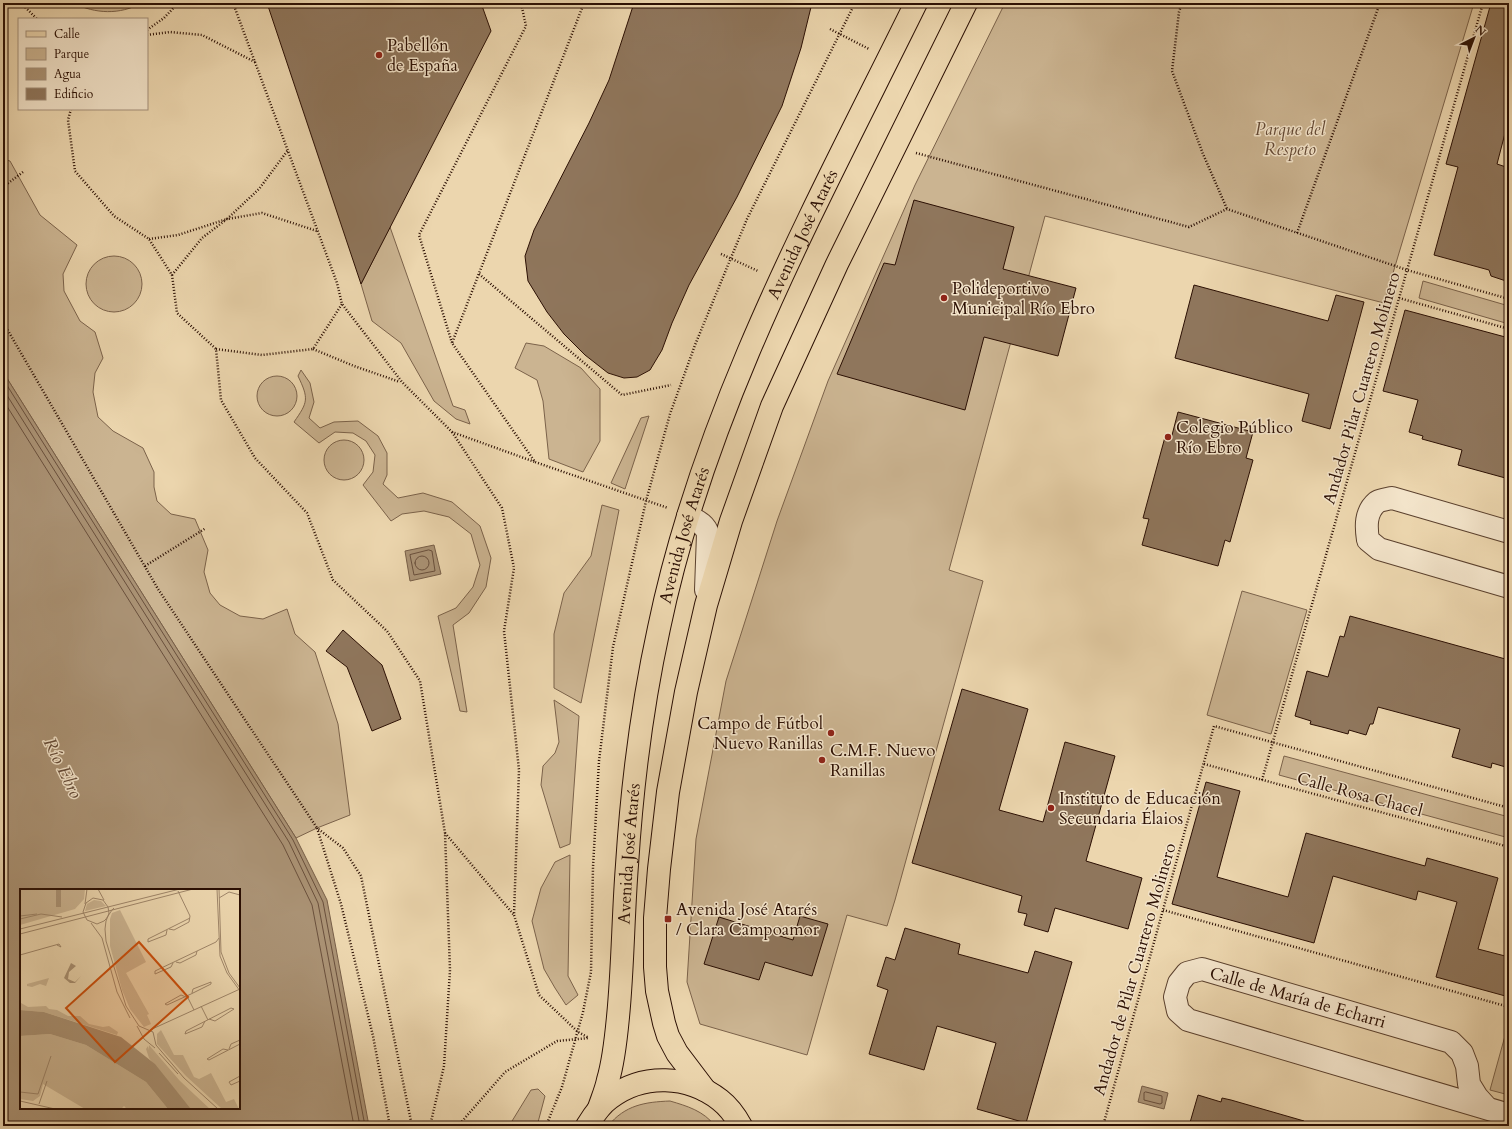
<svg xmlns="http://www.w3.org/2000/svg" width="1512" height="1129" font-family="Cardo,serif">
<rect width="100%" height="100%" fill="#ecd6ae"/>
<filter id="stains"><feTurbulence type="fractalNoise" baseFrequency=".005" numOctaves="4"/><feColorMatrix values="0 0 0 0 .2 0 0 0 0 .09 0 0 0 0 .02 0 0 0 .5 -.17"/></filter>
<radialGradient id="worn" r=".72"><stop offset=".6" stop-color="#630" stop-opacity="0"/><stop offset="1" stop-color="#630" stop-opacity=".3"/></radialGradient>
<path fill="#cbb491" stroke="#7b624a" d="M 73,3 L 142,3 C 119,15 96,14 73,3 Z
M 1005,3 L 1474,3 L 1384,303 L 1045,216 L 949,570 L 983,581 L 895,900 L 887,926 L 847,915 L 807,1055 L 700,1024 L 687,982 L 696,839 L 726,681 L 777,521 L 828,381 L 915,185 Z
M 3,159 L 10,161 L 40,215 L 77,245 L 63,274 L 64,291 L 80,321 L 95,332 L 103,358 L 95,373 L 93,392 L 98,417 L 113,431 L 143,448 L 154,472 L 154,487 L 157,501 L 171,514 L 195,519 L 208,550 L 204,572 L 210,593 L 220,605 L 240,616 L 263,619 L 287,609 L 295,634 L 315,652 L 338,724 L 350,815 L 317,828 L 296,838 L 3,372 Z
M 390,227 L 453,406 L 465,410 L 470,424 L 456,419 L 434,401 L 401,343 L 372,321 L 361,284 Z
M86 284a28 28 0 1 1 56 0a28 28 0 1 1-56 0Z
M 1423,281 L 1509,306 L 1509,324 L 1419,298 Z
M 526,343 L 544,346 L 581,368 L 600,389 L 600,441 L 583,472 L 549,459 L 543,401 L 537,380 L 515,368 Z
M 301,370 L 310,383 L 314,402 L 309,418 L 320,428 L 334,422 L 358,421 L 378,436 L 387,453 L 387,475 L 383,484 L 398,498 L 423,493 L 452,502 L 480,526 L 491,558 L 486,587 L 469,613 L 453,625 L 467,712 L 460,711 L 438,616 L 456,608 L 473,587 L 480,565 L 471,534 L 449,517 L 424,511 L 402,514 L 391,521 L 363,485 L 373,472 L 375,455 L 366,441 L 353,433 L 335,432 L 319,443 L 294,422 C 308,402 309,399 298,376 Z
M257 396a20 20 0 1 1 40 0a20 20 0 1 1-40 0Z
M 649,416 L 625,489 L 611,483 L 641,418 Z
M324 460a20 20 0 1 1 40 0a20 20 0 1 1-40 0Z
M 602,505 L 619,510 L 581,703 L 554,688 L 554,634 L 564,593 L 591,556 Z
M 1242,591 L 1307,610 L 1271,734 L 1207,715 Z
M 554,700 L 579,716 L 570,844 L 560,848 L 541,785 L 543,766 L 555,753 L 559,742 Z
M 1284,756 L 1509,817 L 1509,838 L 1279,775 Z
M 570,855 L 568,976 L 578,995 L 566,1005 L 555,988 L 544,969 L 532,921 L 541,888 L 555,862 Z
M 1508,1025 L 1509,1026 L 1509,1095 L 1490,1090 Z
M 538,1089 L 545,1096 L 537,1126 L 509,1126 L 531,1090 Z
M 670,1101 C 687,1106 704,1111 715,1126 L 608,1126 C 625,1105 645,1102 670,1101 Z"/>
<path fill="#aa9274" stroke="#775e47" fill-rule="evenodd" d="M 3,372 L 296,838 L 327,900 L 369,1126 L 3,1126 ZM 21,890 L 239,890 L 239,1108 L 21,1108 Z
M 434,545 L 441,574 L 410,581 L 405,551 Z
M 1142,1086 L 1168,1093 L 1164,1109 L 1138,1102 Z"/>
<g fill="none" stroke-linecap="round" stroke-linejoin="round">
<path stroke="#6a503c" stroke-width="1" d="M 3,379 L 293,840 L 323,902 L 365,1126
M 3,389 L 289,842 L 318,903 L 360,1126
M 3,400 L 283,845 L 312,905 L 354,1126
M 429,550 L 432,551 L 435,571 L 414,575 L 410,555 Z
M415 563a7 7 0 1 1 14 0a7 7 0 1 1-14 0Z
M 1146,1092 L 1162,1096 L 1162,1103 L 1160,1104 L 1144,1100 L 1144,1093 Z"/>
</g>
<path fill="#8f765c" stroke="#2b0f03" d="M 267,3 L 481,3 L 491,31 L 361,284 Z
M 634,3 L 812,3 L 801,48 L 782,106 L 737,197 L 689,285 L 672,323 L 662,350 L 650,370 L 637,377 L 624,378 L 608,373 L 585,355 L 564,334 L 547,312 L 528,281 L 525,256 L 534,230 L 589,123 L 609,80 Z
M 1491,3 L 1509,7 L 1509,118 L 1497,164 L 1509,168 L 1509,282 L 1491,276 L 1489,270 L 1434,255 L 1458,167 L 1446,164 Z
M 914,200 L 1014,227 L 1003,269 L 1076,288 L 1058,356 L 984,337 L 965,410 L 837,374 L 884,263 L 895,265 Z
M 1194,285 L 1328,321 L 1336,295 L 1364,302 L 1330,429 L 1302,421 L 1309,394 L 1175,358 Z
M 1405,310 L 1509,338 L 1509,479 L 1458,465 L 1462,450 L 1422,439 L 1423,436 L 1409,432 L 1418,400 L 1383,391 Z
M 1178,412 L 1253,432 L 1246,458 L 1253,460 L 1230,542 L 1225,540 L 1218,566 L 1142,545 L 1149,519 L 1143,518 L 1165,437 L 1171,439 Z
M 1350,616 L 1509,660 L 1509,768 L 1492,763 L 1491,768 L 1452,757 L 1460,729 L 1378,707 L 1373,724 L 1370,724 L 1366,735 L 1349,730 L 1348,734 L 1326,728 L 1310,724 L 1311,721 L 1295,716 L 1307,671 L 1328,677 L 1340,636 L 1344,637 Z
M 343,630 L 382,665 L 401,719 L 372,731 L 347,667 L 326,651 Z
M 962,689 L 1028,709 L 999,810 L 1043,822 L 1065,742 L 1115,756 L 1086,861 L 1142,878 L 1128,929 L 1055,908 L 1048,932 L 1024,925 L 1027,914 L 1018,912 L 1022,896 L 912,863 Z
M 1206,782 L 1240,791 L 1217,877 L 1288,897 L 1306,833 L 1425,866 L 1427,858 L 1498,878 L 1478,949 L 1509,957 L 1509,997 L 1436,977 L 1457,902 L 1418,891 L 1416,900 L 1333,876 L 1314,943 L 1172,904 Z
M 800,916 L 828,924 L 812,976 L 765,962 L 759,980 L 704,964 L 719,917 L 793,940 Z
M 905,928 L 960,944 L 958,954 L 1028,973 L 1035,951 L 1072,962 L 1026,1123 L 977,1109 L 996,1043 L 937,1026 L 924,1070 L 869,1054 L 888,990 L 877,986 L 886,957 L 895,960 Z
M 1198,1095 L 1221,1102 L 1222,1098 L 1231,1100 L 1304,1121 L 1303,1126 L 1189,1126 Z"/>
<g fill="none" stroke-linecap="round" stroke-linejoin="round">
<g stroke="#5b412e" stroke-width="24">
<path id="minor" d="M 688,516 C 697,521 705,524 708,534 L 706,590
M 1509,532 L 1392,498 C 1388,499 1381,500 1377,502 C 1365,512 1366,527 1368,540 L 1379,549 L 1509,587
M 1487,1108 L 1477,1097 L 1469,1084 L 1467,1066 L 1462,1053 L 1451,1042 L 1202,969 L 1187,973 L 1179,983 L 1175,997 L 1178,1011 L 1188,1020 L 1509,1115"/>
</g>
<g stroke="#2b0f03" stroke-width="24">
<g id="major">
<path d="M 705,1090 L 677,1053 L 668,1036 L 664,1023 L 657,991 L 655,967 L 655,918 L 659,869 L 668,792 L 686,692 L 706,605 L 731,521 L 772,406 L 837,264 L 966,3"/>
<path id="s1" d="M 599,1108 C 602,1099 606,1090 608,1080 C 614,1060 616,1038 618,1017 C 623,966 623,916 627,865 C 632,786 642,706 659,628 C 705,406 817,204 916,3"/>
<path d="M 587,1126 C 593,1116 600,1105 610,1098 C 643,1073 688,1075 720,1100 C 729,1107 736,1117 741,1126"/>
</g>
</g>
<path stroke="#2b0f03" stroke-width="2.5" stroke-dasharray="1 2" stroke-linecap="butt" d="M 21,3 L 37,19
M 233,3 L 337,283 L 342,304 L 402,382 L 452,432 L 535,462
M 584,3 L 452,343 L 535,462 L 668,508
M 1182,3 L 1179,12 L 1172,71 L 1203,154 L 1227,209
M 830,29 L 869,49
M 147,30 L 164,18 L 178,3
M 147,35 L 170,32 L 202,35 L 255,62
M 71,109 L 68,120 L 75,171 L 114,216 L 149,239 L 172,275 L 177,313 L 216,349 L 221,400 L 255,458 L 307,513 L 333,580 L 387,631 L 420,681 L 445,833 L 450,970 L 444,1066 L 430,1126
M 916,153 L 1189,227 L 1227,209 L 1407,270 L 1509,299
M 3,187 L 23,172
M 1297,233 L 1380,3
M 149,239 L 178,235 L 227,219 L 259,189 L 288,150
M 721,254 L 758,271
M 479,274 L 622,395 L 671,385
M 172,275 L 202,238 L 227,219 L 262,213 L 317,231
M 1399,298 L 1509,329
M 3,322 L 158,589 L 317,828
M 452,343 L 419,235 L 526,26 L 521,3
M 216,349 L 262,355 L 313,349 L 342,304
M 313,349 L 354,366 L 400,382
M 452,432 L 502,508 L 514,568 L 504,631 L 519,770 L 514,915 L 539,995 L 578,1032 L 589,1038
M 145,566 L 206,528
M 1204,764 L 1509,847
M 1262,780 L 1483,3
M 445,833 L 514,915
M 1163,910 L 1509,1007
M 390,1126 L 373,1036 L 341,904 L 317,828 L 343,848 L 361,876 L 412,1126
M 458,1126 L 505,1072 L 557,1041 L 589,1038
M 546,1126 L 562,1087 L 583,1012 L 591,972 L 593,867 L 599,761 L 613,647 L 646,501 L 670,414 L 695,345 L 747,219 L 855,3
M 1103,1126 L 1214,726 L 1509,808"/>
<use href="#minor" stroke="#f3e4ca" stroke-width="22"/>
<use href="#major" stroke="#ecd6ae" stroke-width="22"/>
</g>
<g fill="#8f2418" stroke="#f3e4ca" stroke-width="1.5">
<circle cx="379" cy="55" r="4"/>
<circle cx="944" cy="298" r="4"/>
<circle cx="1168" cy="437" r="4"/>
<circle cx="831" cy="733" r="4"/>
<circle cx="822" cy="760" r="4"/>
<circle cx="1051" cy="808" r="4"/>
<rect x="664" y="915" width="8" height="8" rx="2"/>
</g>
<g text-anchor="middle" stroke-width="3" stroke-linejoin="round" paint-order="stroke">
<g font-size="17" fill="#2b0f03" stroke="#f3e4ca" text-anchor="start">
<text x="387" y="51">Pabellón<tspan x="387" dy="20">de España</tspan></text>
<text x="952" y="294">Polideportivo<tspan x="952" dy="20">Municipal Río Ebro</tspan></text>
<text x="1176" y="433">Colegio Público<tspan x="1176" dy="20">Río Ebro</tspan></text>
<text x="823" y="729" text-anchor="end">Campo de Fútbol<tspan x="823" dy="20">Nuevo Ranillas</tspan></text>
<text x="830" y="756">C.M.F. Nuevo<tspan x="830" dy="20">Ranillas</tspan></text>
<text x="1059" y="804">Instituto de Educación<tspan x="1059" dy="20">Secundaria Élaios</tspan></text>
<text x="676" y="915">Avenida José Atarés<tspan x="676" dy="20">/ Clara Campoamor</tspan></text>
</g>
<g font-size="17" font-style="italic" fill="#634935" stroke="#f3e4ca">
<text x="1290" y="135">Parque del<tspan x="1290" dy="20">Respeto</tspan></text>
</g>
<g font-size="17" fill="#2b0f03" stroke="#f3e4ca">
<text dy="6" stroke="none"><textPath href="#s1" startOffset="905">Avenida José Atarés</textPath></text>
<text transform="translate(1361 388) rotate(-74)" y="6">Andador Pilar Cuartero Molinero</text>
<text dy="6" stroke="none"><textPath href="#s1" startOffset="581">Avenida José Atarés</textPath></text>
<text transform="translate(1360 794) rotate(15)" y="6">Calle Rosa Chacel</text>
<text dy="6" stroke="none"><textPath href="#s1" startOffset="257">Avenida José Atarés</textPath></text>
<text transform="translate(1134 969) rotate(-74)" y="6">Andador de Pilar Cuartero Molinero</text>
<text transform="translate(1298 997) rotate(16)" y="6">Calle de María de Echarri</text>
</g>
<g font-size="18" font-style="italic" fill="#644a36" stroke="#f3e4ca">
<text transform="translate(63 768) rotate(64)" y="6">Río Ebro</text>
</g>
</g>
<g transform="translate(20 889)">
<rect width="220" height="220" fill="#ecd6ae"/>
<path d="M 0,0 L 65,0 L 64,10 L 55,20 L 0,36 ZM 74,11 L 81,12 L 86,17 L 65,22 L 67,15 ZM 100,21 L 126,73 L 106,84 L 129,125 L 127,126 L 131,135 L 124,138 L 110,120 L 102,101 L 90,57 L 90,30 L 92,24 ZM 29,89 L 26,97 L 20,95 L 12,98 L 7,97 L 7,95 ZM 1,114 L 8,118 L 26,117 L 29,120 L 37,121 L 48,127 L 60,127 L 69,135 L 83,138 L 89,137 L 98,143 L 97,146 L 24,123 L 0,121 ZM 141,141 L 154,166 L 163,166 L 174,188 L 179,190 L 191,184 L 206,213 L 214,210 L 219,220 L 202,220 L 166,187 L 137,155 L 137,145 ZM 30,145 L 66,156 L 126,193 L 148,220 L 107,220 L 104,217 L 101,220 L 65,220 L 23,195 L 20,207 L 13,212 L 0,210 L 0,147 ZM 129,156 L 160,192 L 190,220 L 171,220 L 129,169 L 126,160 L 128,157 L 129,161 Z" fill="#cbb491"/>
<path d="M 36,0 L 41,0 L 41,18 L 36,18 ZM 51,74 L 56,77 L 49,83 L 48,90 L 55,93 L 61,87 L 55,94 L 50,94 L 44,89 ZM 0,121 L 24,123 L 101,148 L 135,175 L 171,220 L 148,220 L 126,193 L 66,156 L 30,145 L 0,147 Z" fill="#aa9274"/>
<path fill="none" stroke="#9f866a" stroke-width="1" d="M 78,0 L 84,11M 197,0 L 200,67 L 207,84 L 220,102M 199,0 L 201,63 L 209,84 L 220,99M 199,9 L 209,3 L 220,6M 65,15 L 67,0M 94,19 L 92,21 L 86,30 L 84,32 L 77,35 L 67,31 L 63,23 L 66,14 L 73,9 L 83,11 L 88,18 L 89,24 L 88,27 L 86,32 L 85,40 L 86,52 L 106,117 L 119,137 L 133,143 L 136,156 L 164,189 L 198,220M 0,27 L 17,25M 0,30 L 21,25 L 42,28M 71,34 L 82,49 L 97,103 L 110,129M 0,40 L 160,0M 149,40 L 154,41 L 169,33 L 170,27 L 158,2M 147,41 L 146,46 L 128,53 L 128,50 L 170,29M 0,45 L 173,0M 0,66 L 39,55 L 41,58 L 37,56M 156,73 L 160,74 L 176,66 L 177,62M 153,74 L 151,78 L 135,85 L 135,82 L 196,53 L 199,49M 167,107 L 174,121M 166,108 L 161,106 L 145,115 L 147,116 L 171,105 L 191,95 L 191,93 L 173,100 L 172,104M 181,117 L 188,131M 185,132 L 182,138 L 165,145 L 166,142 L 211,119 L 214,120 L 195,132 L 189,130M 117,137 L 124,150 L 135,159M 130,141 L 220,100M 209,160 L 211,155 L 220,151M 208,161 L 203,160 L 187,170 L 189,171 L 220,155M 139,164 L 158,185M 220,187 L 209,193 L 211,196 L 220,192M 0,203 L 18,205 L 31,167M 0,212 L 35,220M 19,215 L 27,192"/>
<path fill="#cc4e0b" fill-opacity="0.15" stroke="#cc4e0b" stroke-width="2" d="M 119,53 L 168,108 L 95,173 L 46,119 Z"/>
<rect width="220" height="220" fill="none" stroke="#2b0f03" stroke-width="2"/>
</g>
<rect width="1512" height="1129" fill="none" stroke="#ecd6ae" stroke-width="16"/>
<rect x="4" y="4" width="1504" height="1121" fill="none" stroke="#2b0f03" stroke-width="2"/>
<rect x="8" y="8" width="1496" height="1113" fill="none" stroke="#2b0f03"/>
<rect x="18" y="18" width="130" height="92" fill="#f3e4ca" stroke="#a38f7a"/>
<rect x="26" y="31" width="20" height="6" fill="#ecd6ae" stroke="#a38f7a"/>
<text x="54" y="38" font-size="12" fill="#2b0f03">Calle</text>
<rect x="26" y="48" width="20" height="12" fill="#cbb491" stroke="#a38f7a"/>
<text x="54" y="58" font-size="12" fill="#2b0f03">Parque</text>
<rect x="26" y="68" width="20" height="12" fill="#aa9274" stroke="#a38f7a"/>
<text x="54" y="78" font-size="12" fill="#2b0f03">Agua</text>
<rect x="26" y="88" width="20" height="12" fill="#8f765c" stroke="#a38f7a"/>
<text x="54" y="98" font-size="12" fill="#2b0f03">Edificio</text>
<g transform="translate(1474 38) rotate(42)" stroke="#f3e4ca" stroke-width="3" paint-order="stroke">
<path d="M0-3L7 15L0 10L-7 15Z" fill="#2b0f03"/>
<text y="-6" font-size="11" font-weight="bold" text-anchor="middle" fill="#2b0f03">N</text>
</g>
<rect width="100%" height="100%" filter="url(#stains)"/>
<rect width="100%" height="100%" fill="url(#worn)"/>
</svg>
